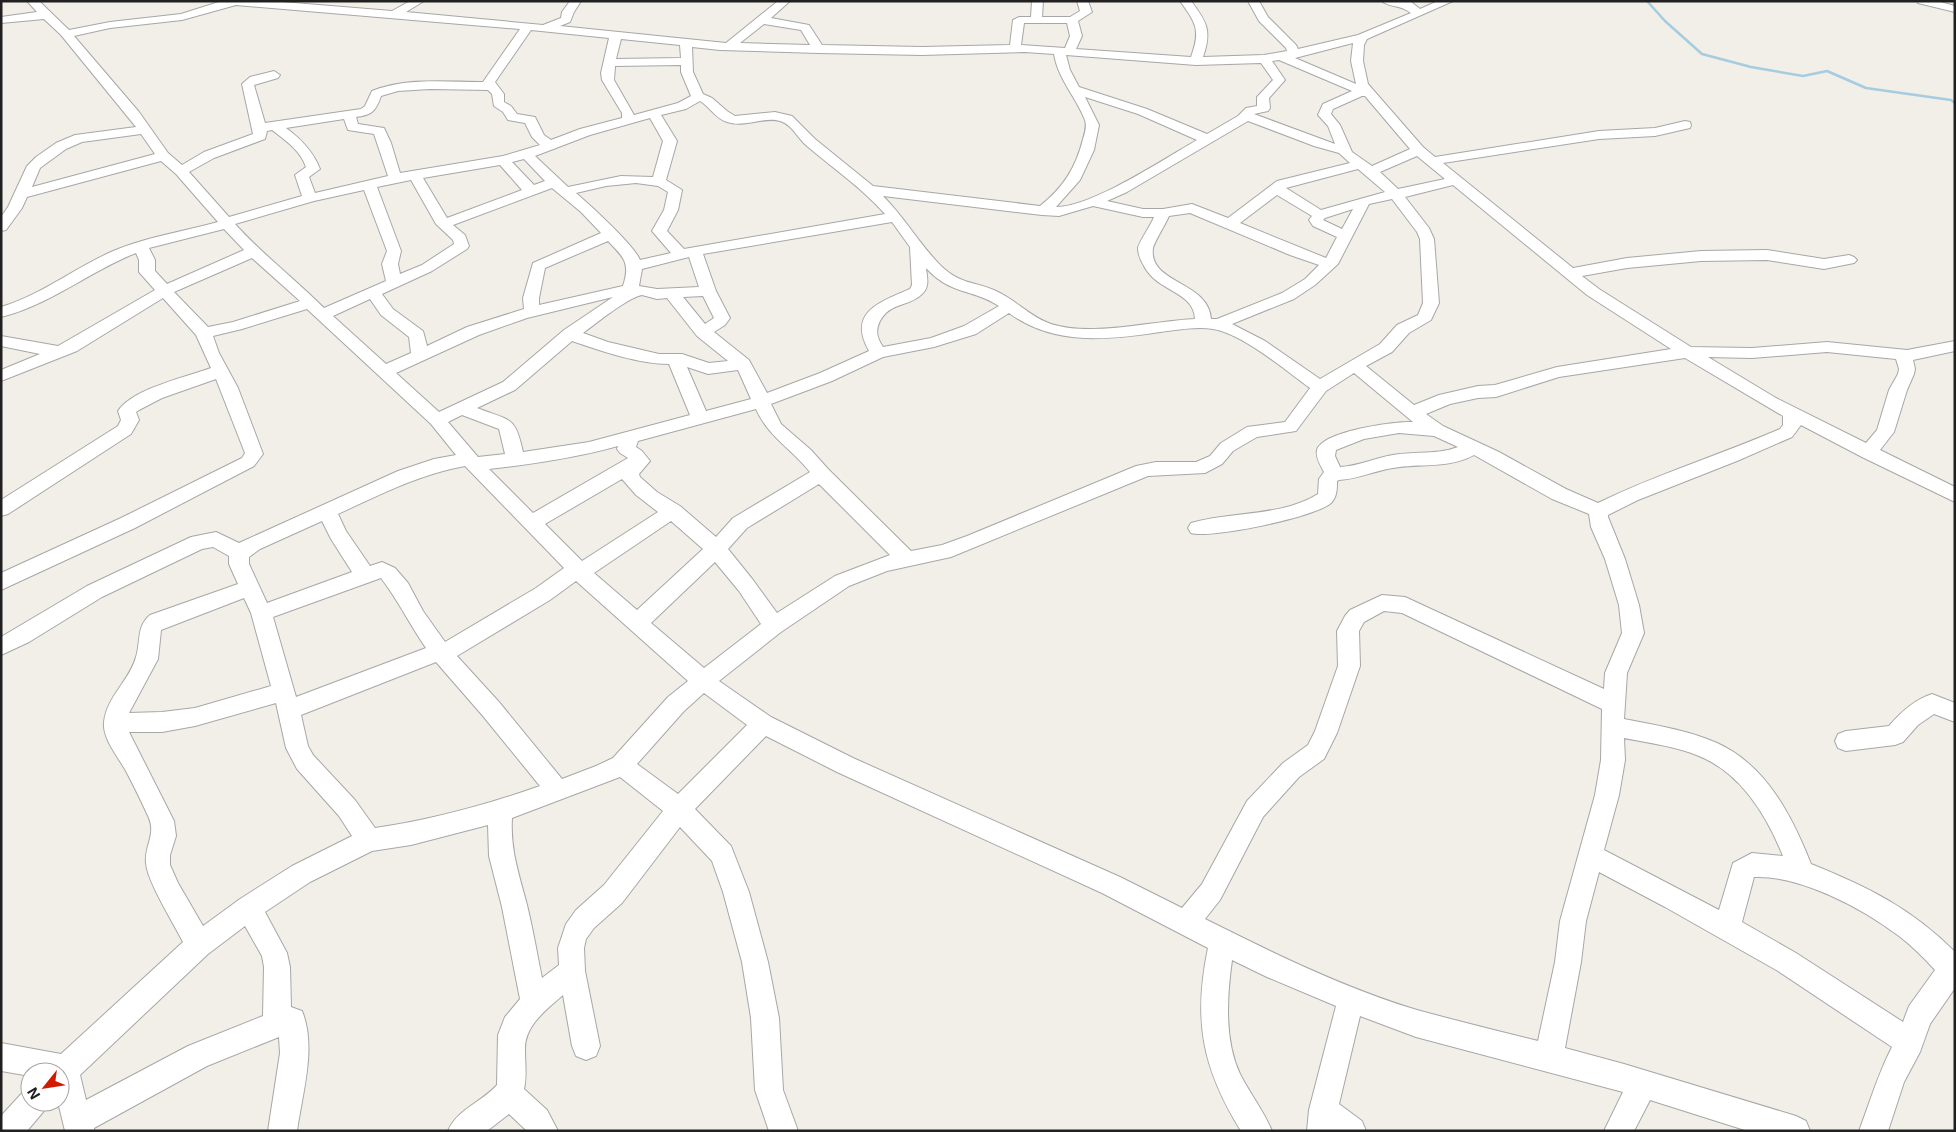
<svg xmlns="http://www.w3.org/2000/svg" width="1956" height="1132" font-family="Inter,sans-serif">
<rect width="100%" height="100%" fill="#f1efe7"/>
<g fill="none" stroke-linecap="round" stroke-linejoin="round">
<path stroke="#a5cce0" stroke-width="2.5" d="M 1647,1 L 1665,21 L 1702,54 L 1751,67 L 1803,76 L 1827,71 L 1866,88 L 1951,100 L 1955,103"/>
<g stroke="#a7a7a7" stroke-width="2">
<path id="minor" d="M 27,1 L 39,1 L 69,30 L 110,22 L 181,14 L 222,1 L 270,1 L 392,11 L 410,1 L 424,1 L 406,12 L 543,25 L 561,18 L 562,12 L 570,1 L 581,1 L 574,12 L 570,22 L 560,26 L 726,43 L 778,1 L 790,1 L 771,18 L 809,25 L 822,45 L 922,47 L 1010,45 L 1013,20 L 1019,17 L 1031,17 L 1032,1 L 1043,1 L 1042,17 L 1070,17 L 1080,11 L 1077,1 L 1088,1 L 1092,12 L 1078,21 L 1082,36 L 1076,49 L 1191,57 C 1201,30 1196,23 1180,1 L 1191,1 C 1207,22 1212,31 1203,57 L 1264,55 L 1287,51 L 1286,48 L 1259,21 L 1248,1 L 1259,1 L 1268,17 L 1296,45 L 1298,49 L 1358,35 L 1411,13 C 1399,4 1390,8 1382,1 L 1410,1 L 1420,9 L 1438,1 L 1453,1 L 1367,39 L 1364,45 L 1363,61 L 1368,84 L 1423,147 L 1435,157 L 1599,131 L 1655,128 L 1685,121 L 1690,122 L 1691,125 L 1690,128 L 1655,136 L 1599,139 L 1443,163 L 1573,268 L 1627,258 L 1701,251 L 1767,250 L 1824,259 L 1849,255 L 1854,257 L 1857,260 L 1854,263 L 1824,269 L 1767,260 L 1701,261 L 1627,268 L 1582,276 L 1599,289 L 1691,347 L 1752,348 L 1827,342 L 1907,350 L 1955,341 L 1955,351 L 1913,360 L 1915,369 L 1914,374 L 1907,390 L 1894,432 L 1880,450 L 1955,487 L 1955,502 L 1862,457 L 1801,425 L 1792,437 L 1737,461 L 1638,500 L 1608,515 L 1608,517 L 1625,559 L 1639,605 L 1644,633 L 1627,673 L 1624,719 C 1655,725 1687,730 1717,743 C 1766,765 1792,816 1811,864 C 1868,887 1911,908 1955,952 L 1955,988 L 1930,1024 L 1920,1052 L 1904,1082 L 1888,1131 L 1859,1131 C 1870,1102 1878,1074 1892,1047 L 1778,971 L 1665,907 L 1599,872 L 1586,921 L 1581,962 L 1565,1048 L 1624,1064 L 1796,1116 L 1806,1121 L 1810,1131 L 1748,1131 L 1650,1100 L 1634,1131 L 1604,1131 L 1623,1092 L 1416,1037 L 1360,1016 L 1339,1104 L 1362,1121 L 1366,1131 L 1307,1131 L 1309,1110 L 1336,1006 L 1267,977 L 1232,960 C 1227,996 1224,1040 1240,1074 C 1250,1094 1264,1111 1272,1131 L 1241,1131 C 1202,1068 1193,1020 1208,948 L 1102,893 L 837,772 L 766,736 L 695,809 L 731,846 L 749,892 L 768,962 L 779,1018 L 783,1090 L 798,1131 L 769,1131 L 755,1090 L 751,1018 L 742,962 L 723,892 L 712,861 L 680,827 L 622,903 L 594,928 L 586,939 L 584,948 L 585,971 L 600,1046 L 596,1056 L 586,1060 L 576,1056 L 572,1046 L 563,995 C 546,1010 524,1026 525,1050 C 525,1064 527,1076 524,1089 L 547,1110 L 558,1131 L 527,1131 L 509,1114 L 487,1131 L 448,1131 C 456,1110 482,1102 497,1085 L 498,1035 L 505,1017 L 520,999 L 502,907 L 489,856 L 488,825 L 411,845 L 372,851 L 310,882 L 265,912 L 287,953 L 290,967 L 291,1007 L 302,1011 C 317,1047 302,1094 297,1131 L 268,1131 L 280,1053 L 279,1037 L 207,1066 L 94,1128 L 94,1131 L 65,1131 L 58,1102 L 60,1102 L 60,1072 L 30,1072 L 30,1076 L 1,1071 L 1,1043 L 61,1054 L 183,942 C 174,924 147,881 146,863 C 144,847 156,835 149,818 C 142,803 135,788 127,773 C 120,759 102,739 104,722 C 107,696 130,680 136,657 C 141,642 136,627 150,615 L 238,584 L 229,564 L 229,556 L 213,547 L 202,549 L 102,597 L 29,642 L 1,655 L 1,637 L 87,586 L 191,537 L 216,532 L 239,543 L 398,471 L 434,459 L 456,455 L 431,424 L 307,309 L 242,329 L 213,336 L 219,353 L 238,388 L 263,454 L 254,466 L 135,528 L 1,590 L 1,573 L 121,518 L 242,458 L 245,453 L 216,379 L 162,398 L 139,410 L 136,412 L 139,420 L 131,434 L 8,514 L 1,516 L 1,500 L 118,426 L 121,420 L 118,411 C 132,389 186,377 211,368 L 196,335 L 163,298 L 77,351 L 1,381 L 1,370 L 40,354 L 1,346 L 1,336 L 58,346 L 155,290 L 139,272 L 139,260 L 136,253 C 90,271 50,305 1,317 L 1,307 C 41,295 73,269 111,252 C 145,237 182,232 218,222 L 176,174 L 161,161 L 27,197 L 22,208 L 6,230 L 1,231 L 1,217 L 8,207 L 27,166 L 36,157 L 56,143 L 75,135 L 136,127 L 61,35 L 44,19 L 1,23 L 1,17 L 37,12 ZM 236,5 L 520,29 L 483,82 C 447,82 406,77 372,91 L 365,106 L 361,109 L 265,123 L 254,85 L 278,78 L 280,75 L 274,71 L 250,77 L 242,84 L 253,134 L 204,152 L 182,165 L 168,153 L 139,112 L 74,36 L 110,28 L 182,20 ZM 1024,23 L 1067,23 L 1070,36 L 1065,48 L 1021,45 ZM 764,24 L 801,30 L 810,45 L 740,43 ZM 531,30 L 609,38 L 601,73 L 602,80 L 622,113 L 622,118 L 580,129 L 551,140 L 544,135 L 535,117 L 517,114 L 511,106 L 504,102 L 504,94 L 495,82 ZM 621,39 L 680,45 L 681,58 L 616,59 ZM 1353,43 L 1351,61 L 1356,84 L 1295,58 ZM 692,47 L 720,50 L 818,53 L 922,55 L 1025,52 L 1054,54 C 1058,79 1076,97 1085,120 C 1087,127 1085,133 1083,139 C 1076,167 1064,187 1040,206 L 873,186 L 815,139 L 792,116 L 775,112 L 735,116 L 727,111 L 712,98 L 703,94 L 693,72 ZM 1066,55 L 1196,65 L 1261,63 L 1273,80 L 1257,97 L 1257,106 L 1246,108 L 1238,116 L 1207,134 L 1147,109 L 1079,87 L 1070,70 ZM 1279,60 L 1352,91 L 1323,104 L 1318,115 L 1328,126 L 1335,144 L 1254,114 L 1268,111 L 1270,108 L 1269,98 L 1285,80 L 1272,61 ZM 681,65 L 681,72 L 691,96 L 678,103 L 634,115 L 614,80 L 615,66 ZM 430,89 L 488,90 L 492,94 L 494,106 L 503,112 L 508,120 L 525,123 L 532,137 L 540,145 L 503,156 L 400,173 L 391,143 L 384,128 L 358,124 L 356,117 C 372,115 376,111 381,96 L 398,91 ZM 1362,96 L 1365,96 L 1410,149 L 1372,166 L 1352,152 L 1340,125 L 1331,114 L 1333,109 ZM 1085,97 L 1138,114 L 1197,140 C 1164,159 1092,207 1056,207 L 1080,180 L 1094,150 L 1099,125 ZM 700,101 C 710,107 715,118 727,122 C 745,128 764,116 780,121 C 792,124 798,139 807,146 C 834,169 862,188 885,214 L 684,249 L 667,231 L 678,210 L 682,190 L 666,180 L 677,141 L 661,115 L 686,109 ZM 650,118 L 663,141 L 653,177 L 621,176 L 568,187 L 535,156 L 590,135 ZM 344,119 L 348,130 L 374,134 L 388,176 L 315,193 L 309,177 L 320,169 C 313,151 301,139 286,128 ZM 1248,121 L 1314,146 L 1339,153 L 1350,163 L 1277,181 L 1228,218 L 1192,204 L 1163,209 L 1143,209 L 1107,201 L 1127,192 ZM 272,130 C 286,141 300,150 306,167 L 295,175 L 302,196 L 229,217 L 189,172 L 214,158 L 265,139 L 267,131 ZM 141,134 L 155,154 L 32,187 L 40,168 L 66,149 L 82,142 ZM 1417,156 L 1445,179 L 1398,189 L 1380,172 ZM 524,159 L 545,181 L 534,185 L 512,162 ZM 500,165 L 522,190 L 447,218 L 423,178 ZM 1358,169 L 1385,192 L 1321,210 L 1286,188 ZM 411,180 L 436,224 L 453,240 L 454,244 L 422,265 L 400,274 L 398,264 L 401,251 L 377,187 ZM 636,183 L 658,186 L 668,192 L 664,210 L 652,231 L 671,253 L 640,260 C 634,245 590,205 576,193 L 606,186 ZM 1453,185 L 1587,295 L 1671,349 L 1557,367 L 1495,385 L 1478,386 L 1439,395 L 1414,405 L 1366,366 L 1392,352 L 1409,333 L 1431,320 L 1439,303 L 1434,239 L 1429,228 L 1405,197 ZM 552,188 L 581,212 L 601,233 L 533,263 L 523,298 L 524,309 L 467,327 L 427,346 L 423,331 L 393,309 L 382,294 L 432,271 L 467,249 L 469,246 L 465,235 L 453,225 ZM 364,190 L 387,251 L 382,264 L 386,281 L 324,308 C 295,279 262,254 235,224 L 314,201 ZM 1277,195 L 1312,216 L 1309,220 L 1313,226 L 1337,237 L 1326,258 L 1240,223 ZM 883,196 L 1042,215 L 1059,216 L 1093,206 L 1143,217 L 1154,217 C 1151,225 1139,242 1138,248 C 1138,255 1141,261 1144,266 C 1157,292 1194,291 1195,319 C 1152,321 1092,337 1051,324 C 1030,317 1016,300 996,291 C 974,281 961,285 941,266 C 920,245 905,218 883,196 ZM 1392,199 L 1417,232 L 1420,239 L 1423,303 L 1418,315 L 1397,325 L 1380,344 L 1320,379 L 1265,341 L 1232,324 L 1294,299 L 1315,285 L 1338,264 L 1369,204 ZM 1353,209 L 1342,229 L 1323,220 L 1325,218 ZM 1190,213 L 1290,255 L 1319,265 L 1305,279 L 1282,293 L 1217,319 L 1211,319 C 1209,281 1148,284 1153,248 C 1154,243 1166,223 1169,216 ZM 892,222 L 910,247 L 912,285 L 910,289 C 880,302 847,312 869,351 L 820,373 L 767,393 L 749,360 L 714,332 L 725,325 L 730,318 L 716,291 L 703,254 ZM 224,229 L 244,250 L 167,284 L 155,271 L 155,260 L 149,248 ZM 608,241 C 623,257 631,262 623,286 L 539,305 L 539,298 L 545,268 ZM 689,257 L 699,287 L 657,289 L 639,286 L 642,269 ZM 252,258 L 300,301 L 233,322 L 208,327 L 174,292 ZM 926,268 C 952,296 971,288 999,306 L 964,326 L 931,338 L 883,347 C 877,338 875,331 880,321 C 890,302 909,307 922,294 C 930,287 927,277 926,268 ZM 642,295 L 657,299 L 667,298 L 697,336 L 728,361 L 709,363 L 682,354 L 659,354 L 608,342 L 583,333 C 597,323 627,298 642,295 ZM 703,296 L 714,318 L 705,324 L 683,297 ZM 613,297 L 564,330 L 503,382 L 439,412 L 396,373 L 479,335 L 527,318 ZM 370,299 L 381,315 L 409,337 L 411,353 L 386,364 L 333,316 ZM 1009,313 C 1054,346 1107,340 1160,332 C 1177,330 1196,326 1213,329 C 1243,334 1285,370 1310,388 L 1285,422 L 1247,427 L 1221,443 L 1210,456 L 1196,462 L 1156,462 L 1136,466 L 967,536 L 942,545 L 911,551 L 828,469 L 811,450 L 781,424 L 771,404 L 832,381 L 883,357 L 934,347 L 976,334 ZM 572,341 C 601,351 639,364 669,364 L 690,415 L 589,442 L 523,452 C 515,415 510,421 477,408 L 515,390 ZM 1827,352 L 1896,359 L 1899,369 L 1898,374 L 1889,390 L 1877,430 L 1866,443 L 1776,398 L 1708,357 L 1752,358 ZM 1685,358 L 1783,416 L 1783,425 L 1780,429 C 1720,455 1657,474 1598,503 L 1566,489 L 1499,452 L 1443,426 L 1426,414 L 1450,404 L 1478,398 L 1496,397 L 1559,377 ZM 687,367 L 708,374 L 738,370 L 751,399 L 706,411 ZM 1354,373 L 1413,422 C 1396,421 1322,431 1317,450 C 1315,457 1321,466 1324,472 L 1319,479 L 1318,494 C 1281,517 1232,511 1191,523 L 1188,528 L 1191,533 C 1210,539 1316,517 1331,503 C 1337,497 1337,489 1337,481 L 1339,480 C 1358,479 1374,471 1393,468 C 1420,463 1449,469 1474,455 L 1552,499 L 1589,514 L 1591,527 L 1605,559 L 1619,605 L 1622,633 L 1605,673 L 1604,689 L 1405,597 L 1382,595 L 1350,610 L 1345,616 L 1337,631 L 1338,666 L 1315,731 L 1308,745 L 1283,763 L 1247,801 L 1202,884 L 1182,908 L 1120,877 L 853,758 L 771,717 L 719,681 L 781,632 L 849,586 L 887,571 L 951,557 L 1148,476 L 1205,473 L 1222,464 L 1233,451 L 1257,437 L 1296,431 L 1326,391 ZM 756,409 C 769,438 791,448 810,472 L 733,518 L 716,537 L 680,506 L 657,492 L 640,477 L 639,474 L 650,461 L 642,451 L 636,447 L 638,441 ZM 462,415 L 499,429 L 505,454 L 478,457 L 448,422 ZM 1399,433 L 1434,436 L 1458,447 C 1438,455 1415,451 1393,455 C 1375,458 1359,466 1340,467 L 1335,456 L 1336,450 L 1364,439 ZM 618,446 L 617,449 L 620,453 L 628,458 L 533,513 L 489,469 C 533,464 575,458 618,446 ZM 465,466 L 564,568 L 536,588 L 445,642 L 423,611 L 408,583 L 395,568 L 382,562 L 370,566 L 346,531 L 338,514 C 379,495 420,474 465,466 ZM 622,479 L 636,495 L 658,512 L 582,561 L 545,524 ZM 819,484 L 890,555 L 835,576 L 777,613 L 753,580 L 728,549 L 747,528 ZM 322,521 L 331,539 L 352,572 L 267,603 L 249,564 L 249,557 L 260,549 ZM 671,521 L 703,549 L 637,610 L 594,573 ZM 715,562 L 739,591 L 761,624 L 704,668 L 651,623 ZM 381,578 C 398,600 410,625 426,648 L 296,697 L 273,617 ZM 576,581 L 688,681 L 668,697 L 613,758 L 596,766 L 562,779 L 499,702 L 457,656 L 550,600 ZM 244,598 L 251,613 L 271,686 L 195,708 L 162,712 L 129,713 L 158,659 L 161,630 ZM 1384,611 L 1402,613 L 1602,709 L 1601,760 L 1595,795 L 1560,921 L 1555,962 L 1538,1041 C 1498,1031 1457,1021 1417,1010 C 1344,988 1273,953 1205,919 L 1220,900 L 1263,817 L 1299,777 L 1324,759 L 1337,733 L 1360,666 L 1359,631 L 1364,622 ZM 436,662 L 483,716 L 540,786 C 486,805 431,820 375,828 L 355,800 L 313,755 L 308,746 L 301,715 ZM 704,693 L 747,725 L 678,794 L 637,764 L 684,711 ZM 276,703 L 286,748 L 297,769 L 339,816 L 352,836 L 292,866 L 240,899 L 203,926 L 178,883 L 170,865 L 170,855 L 176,836 L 174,821 L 129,732 L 162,732 L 195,726 ZM 1624,738 C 1649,743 1675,746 1699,756 C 1741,773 1767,816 1783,856 L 1752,853 L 1733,863 L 1719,910 L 1604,850 L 1619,795 L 1625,760 ZM 620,777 L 663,811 L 604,885 L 576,910 L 566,924 L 558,948 L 559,965 L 542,978 C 537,954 533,929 527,905 C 519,874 510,850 512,818 ZM 1754,877 C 1800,875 1862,908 1899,936 C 1912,946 1924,958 1935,970 L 1909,1006 L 1903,1022 L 1796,953 L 1742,922 ZM 245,926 L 262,956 L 264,967 L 263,1016 L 188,1046 L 86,1100 L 80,1075 L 208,954 Z
M 1917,1 L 1937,1 L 1955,6 L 1955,12 L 1918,3 Z
M 1932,694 L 1955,703 L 1955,722 L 1934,714 L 1918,725 L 1903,742 L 1895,745 L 1846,751 L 1838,748 L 1835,741 L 1838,734 L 1846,731 L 1889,726 C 1901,712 1914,700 1932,694 Z
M 30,1089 L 30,1102 L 47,1102 L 43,1112 L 27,1131 L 1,1131 L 1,1116 L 23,1092 Z"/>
</g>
<use href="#minor" fill="#fff" fill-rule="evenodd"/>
</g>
<rect width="1956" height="1132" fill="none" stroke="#202020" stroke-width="5"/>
<g transform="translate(45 1087) rotate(240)"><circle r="24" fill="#ffffff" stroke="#a6a6a6"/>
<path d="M0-4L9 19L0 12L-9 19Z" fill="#d11b00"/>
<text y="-8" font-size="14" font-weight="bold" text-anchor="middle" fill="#202020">N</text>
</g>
</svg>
